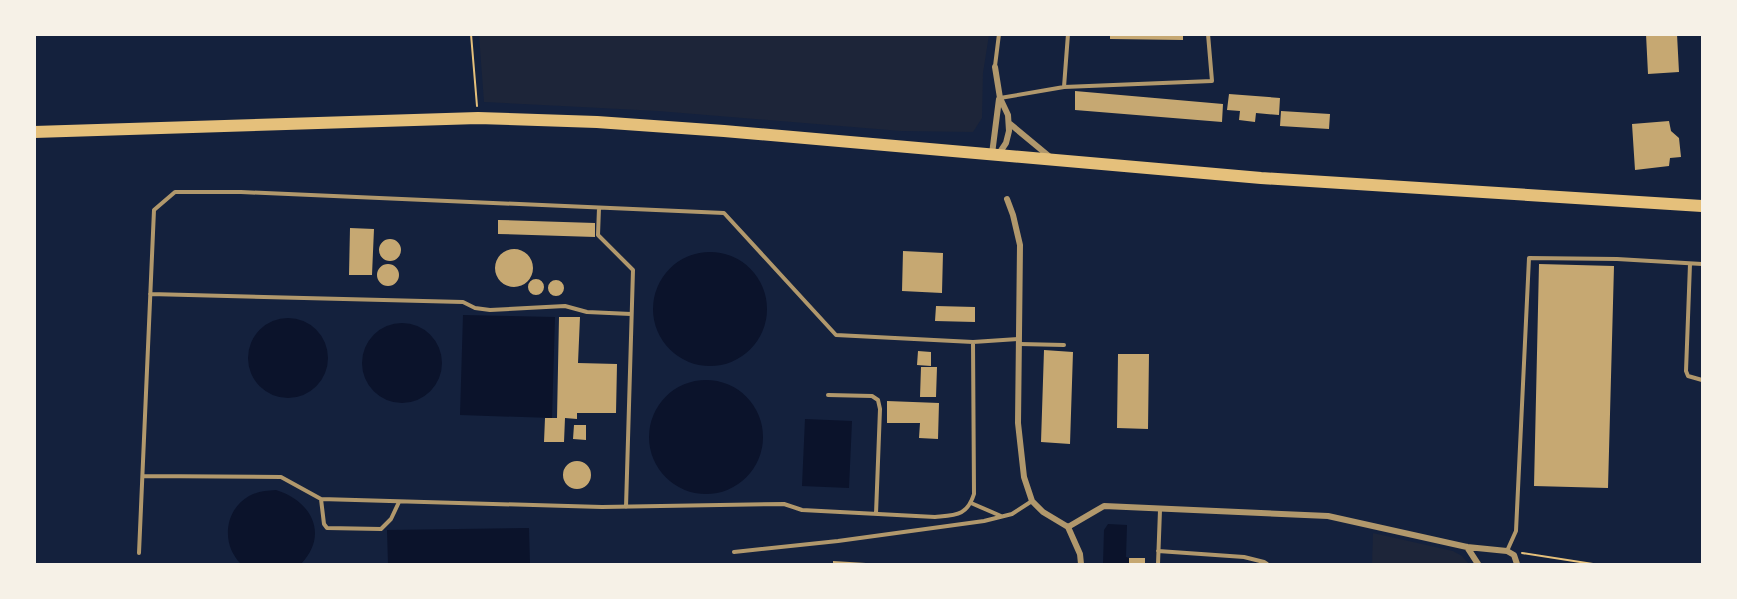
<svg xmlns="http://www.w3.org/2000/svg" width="1737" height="599" font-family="'Work Sans',sans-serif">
<rect width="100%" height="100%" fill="#14213d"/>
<path fill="#1d2539" d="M 479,35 L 479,34 L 989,35 L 983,73 L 982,118 L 973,132 L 901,131 L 658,111 L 484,102 Z
M 1373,533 L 1453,551 L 1462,556 L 1469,564 L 1372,564 Z"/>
<path fill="#0b132b" d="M653 309a57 57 0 1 1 114 0a57 57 0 1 1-114 0Z
M 463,315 L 555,317 L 552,418 L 460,415 Z
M248 358a40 40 0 1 1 80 0a40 40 0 1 1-80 0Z
M362 363a40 40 0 1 1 80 0a40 40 0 1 1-80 0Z
M649 437a57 57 0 1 1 114 0a57 57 0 1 1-114 0Z
M 805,419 L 852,421 L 849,488 L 802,486 Z
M 276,490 C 312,501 329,535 301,564 L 241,564 C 221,545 224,510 249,496 C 258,491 266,491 276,490 Z
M 1108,524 L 1127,525 L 1126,557 L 1129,558 L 1129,564 L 1103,564 L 1104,530 Z
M 529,528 L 530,564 L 388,564 L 387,530 Z"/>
<path fill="#c6a872" d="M 1110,34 L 1183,34 L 1183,40 L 1110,39 Z
M 1646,34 L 1677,34 L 1679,72 L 1648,74 Z
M 1075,91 L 1223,104 L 1222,122 L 1075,110 Z
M 1229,94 L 1280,98 L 1279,115 L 1256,113 L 1255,122 L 1239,120 L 1240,111 L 1227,110 Z
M 1281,111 L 1330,114 L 1329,129 L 1280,126 Z
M 1669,121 L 1671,131 L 1679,138 L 1681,157 L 1670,158 L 1669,166 L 1635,170 L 1632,124 Z
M 498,220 L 595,223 L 595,237 L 498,234 Z
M 350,228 L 374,229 L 372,275 L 349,275 Z
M379 250a11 11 0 1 1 22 0a11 11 0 1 1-22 0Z
M495 268a19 19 0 1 1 38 0a19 19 0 1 1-38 0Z
M 903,251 L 943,253 L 942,293 L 902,291 Z
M 1539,264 L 1614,266 L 1608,488 L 1534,486 Z
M377 275a11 11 0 1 1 22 0a11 11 0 1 1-22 0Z
M528 287a8 8 0 1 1 16 0a8 8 0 1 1-16 0Z
M548 288a8 8 0 1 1 16 0a8 8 0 1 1-16 0Z
M 936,306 L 975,307 L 975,322 L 935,321 Z
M 559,317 L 580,317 L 578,363 L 617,364 L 616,413 L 577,413 L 577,419 L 565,418 L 564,442 L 544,442 L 545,418 L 557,418 Z
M 1044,350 L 1073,352 L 1070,444 L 1041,442 Z
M 918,351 L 931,352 L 931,366 L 917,365 Z
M 1118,354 L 1149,354 L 1148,429 L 1117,428 Z
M 921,367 L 937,367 L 936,397 L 920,397 Z
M 887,401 L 939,403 L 938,439 L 919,438 L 920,423 L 887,423 Z
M 574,425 L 586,425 L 586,440 L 573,439 Z
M563 475a14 14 0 1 1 28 0a14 14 0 1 1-28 0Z
M 1129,558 L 1145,558 L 1145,564 L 1129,564 Z
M 833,561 L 866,563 L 866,564 L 833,564 Z"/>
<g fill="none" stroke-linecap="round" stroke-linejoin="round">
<path stroke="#e5c07b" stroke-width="2" d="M 471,34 L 477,106
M 1522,553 L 1593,564"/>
<path stroke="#b1986c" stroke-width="4" d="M 995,66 L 999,34
M 1064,87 L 1068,34
M 1000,98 L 1064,87 L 1212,81 L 1208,34
M 599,208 L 598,235 L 633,270 L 626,507
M 1690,264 L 1686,371 L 1688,376 L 1702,380
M 150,294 L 463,302 L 475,308 L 490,310 L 565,306 L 587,312 L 631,314
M 1020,344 L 1064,345
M 828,395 L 872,396 L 878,400 L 880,409 L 876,514
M 143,476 L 281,477 L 321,499 L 602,507 L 784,504 L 802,510 L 935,517 C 956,515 967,516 974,494 L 973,342
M 321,499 L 324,524 L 327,528 L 381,529 L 391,519 L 399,502
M 971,503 L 1001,516
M 1158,551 L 1244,557 L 1264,562 L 1267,564
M 1507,551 L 1516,531 L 1529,258 L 1617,259 L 1702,264
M 734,552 L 838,541 L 984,521 L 1012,514 L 1032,501
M 139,553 L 154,210 L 175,192 L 241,192 L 724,213 L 836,335 L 973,342 L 1019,339
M 1158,564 L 1160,510"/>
<path stroke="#b1986c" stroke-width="6" d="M 995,67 L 1000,98 L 1008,115 L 1009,131 L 1006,143 L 998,155
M 1009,123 L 1050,157
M 992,154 L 999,99
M 1007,199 L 1013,215 L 1020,245 L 1018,423 L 1024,477 L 1032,501 L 1043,512 L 1068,527 L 1080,554 L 1081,564
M 1068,527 L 1104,506 L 1328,516 L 1467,547 L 1507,551 L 1514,555 L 1517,564
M 1467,547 L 1478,564"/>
<path stroke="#e5c07b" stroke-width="12" d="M 34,132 L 478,118 L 597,122 L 724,131 L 1261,178 L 1702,206"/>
</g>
<rect width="1737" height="599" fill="none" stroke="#f6f1e7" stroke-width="72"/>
</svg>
